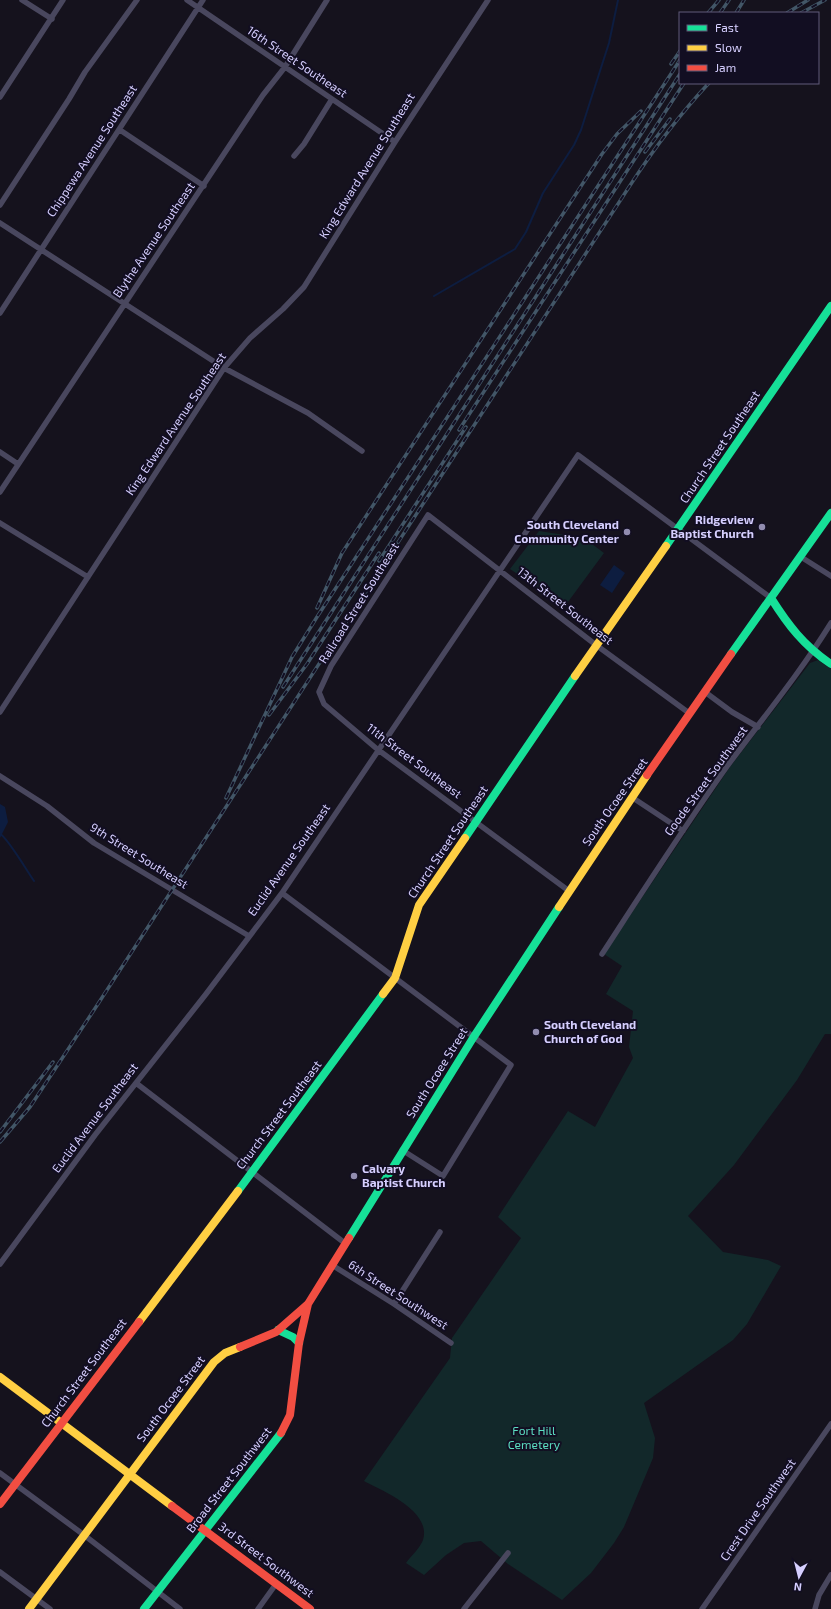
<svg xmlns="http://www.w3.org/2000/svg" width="831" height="1609" font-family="'Exo 2',sans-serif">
<rect width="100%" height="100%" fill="#15121d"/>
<path fill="#12282a" d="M 539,531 L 584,538 L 604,553 L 565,606 L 510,569 Z
M 818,660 L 831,669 L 831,1034 L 825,1034 L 797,1080 L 734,1165 L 688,1216 L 723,1252 L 768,1260 L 781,1266 L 747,1324 L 733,1340 L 644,1403 L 655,1438 L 653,1458 L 624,1527 L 614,1543 L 591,1573 L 562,1600 L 508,1564 L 481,1541 L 464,1543 L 446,1555 L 424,1575 L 406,1563 C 411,1556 420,1548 423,1540 C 432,1511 383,1491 364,1481 L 450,1358 L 452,1338 L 521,1238 L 498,1217 L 568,1111 L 595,1127 L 633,1058 L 629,1047 L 633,1011 L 606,994 L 622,966 L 604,954 L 730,767 L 810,663 Z"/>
<path fill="#0d1d40" d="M 614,565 L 625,573 L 612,593 L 600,585 Z
M 0,804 L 5,807 L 8,822 L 0,838 Z"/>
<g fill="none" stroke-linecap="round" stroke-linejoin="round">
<path stroke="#0d1d40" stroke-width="2" d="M 434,296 L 515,249 L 526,232 L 543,193 L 574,145 L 581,130 L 609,43 L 618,0
M 0,834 C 7,837 27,871 34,881"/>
<path stroke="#49475e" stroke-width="5.5" d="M 22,0 L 52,19
M 187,0 L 395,142
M 0,97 L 63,0
M 120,130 L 204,186
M 294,156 L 304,144 L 332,99
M 0,205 L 69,99 L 85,72 L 137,0
M 0,223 L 224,368 L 308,413 L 362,451
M 0,313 L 203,0
M 0,452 L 18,464
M 0,492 L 263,95 L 285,67 L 327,0
M 0,523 L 88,577
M 801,557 L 831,576
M 705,692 L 732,712 L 758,727
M 0,712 L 224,368 L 250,338 L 283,309 L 304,287 L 395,142 L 488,0
M 0,776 L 47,806 L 94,843 L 249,936
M 633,798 L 683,831
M 569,891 L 377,749 L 324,704 L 319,692 L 331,666 L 428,515 L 596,645 L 689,713
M 282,893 L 511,1065 L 443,1176 L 402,1150
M 602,954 C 643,891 684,827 728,765 C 763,718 800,673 831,623
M 136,1083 L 346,1244
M 0,1264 L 95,1135 L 206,994 L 282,893 L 578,455 L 771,598
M 332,1265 L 394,1304 L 451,1343
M 394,1304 L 440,1232
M 0,1473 L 84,1535 L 180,1609
M 0,1572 L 50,1609
M 258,1609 L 276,1584
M 464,1609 L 508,1553
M 702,1609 L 831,1424
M 815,1609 L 819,1595 L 831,1575"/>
<path stroke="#16e098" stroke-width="8" d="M 666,546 L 831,306
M 771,598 C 788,625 804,646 831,664
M 731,654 L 831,513
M 465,838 L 575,676
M 238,1191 L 383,994
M 349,1238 L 473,1038 L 559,907
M 278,1330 L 293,1337 L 299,1343
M 144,1609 L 281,1433"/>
<path stroke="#ffcf43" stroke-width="8" d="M 575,676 L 666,546
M 559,907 L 647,775
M 383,994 L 395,978 L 419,905 L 465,838
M 139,1322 L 238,1191
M 0,1377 L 172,1506
M 29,1609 L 214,1362 L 225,1353 L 240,1347"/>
<path stroke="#f24e42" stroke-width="8" d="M 647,775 L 731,654
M 240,1347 L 276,1332 L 308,1304 L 349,1238
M 281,1433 L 290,1415 L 299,1343 L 308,1304
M 0,1504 L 139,1322
M 172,1506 L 310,1609"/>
<g stroke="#425667" stroke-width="3.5">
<path id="rail" d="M 708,13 L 719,0
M 720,13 L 729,0
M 736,13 L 744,0
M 787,13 L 808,0
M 801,13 L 825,0
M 671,64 L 680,51
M 645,152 L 670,119
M 459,430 L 684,83
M 379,561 L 466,427
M 317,608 L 342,553 L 602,154 L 617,134 L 641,111
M 283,687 L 680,74
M 269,715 L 307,664 L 379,553
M 226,798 L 292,657 L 317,617 L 680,60
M 0,1132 L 53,1062
M 0,1142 L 30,1107 L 94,1010 L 629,187 C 653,150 679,115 709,83"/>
</g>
<use href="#rail" stroke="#120e22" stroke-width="2" stroke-dasharray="6" stroke-linecap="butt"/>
</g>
<g fill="#928db0" stroke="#120e22" stroke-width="1.5">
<circle cx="762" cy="527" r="4"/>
<circle cx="627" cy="532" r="4"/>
<circle cx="536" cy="1032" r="4"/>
<circle cx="354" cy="1176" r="4"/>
</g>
<g text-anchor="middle" stroke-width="4" stroke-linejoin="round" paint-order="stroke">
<g font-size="12" fill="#d6cfff" stroke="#120e22">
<text transform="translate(297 62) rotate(34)" y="4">16th Street Southeast</text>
<text transform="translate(92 151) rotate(-57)" y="4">Chippewa Avenue Southeast</text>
<text transform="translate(367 166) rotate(-58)" y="4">King Edward Avenue Southeast</text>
<text transform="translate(154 240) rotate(-56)" y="4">Blythe Avenue Southeast</text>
<text transform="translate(176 424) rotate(-56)" y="4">King Edward Avenue Southeast</text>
<text transform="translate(720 447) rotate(-56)" y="4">Church Street Southeast</text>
<text transform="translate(359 603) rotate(-58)" y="4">Railroad Street Southeast</text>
<text transform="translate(565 606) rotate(38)" y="4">13th Street Southeast</text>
<text transform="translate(414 761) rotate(37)" y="4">11th Street Southeast</text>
<text transform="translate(706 781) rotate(-54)" y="4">Goode Street Southwest</text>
<text transform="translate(615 802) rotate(-55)" y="4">South Ocoee Street</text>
<text transform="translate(448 842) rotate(-56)" y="4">Church Street Southeast</text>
<text transform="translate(139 856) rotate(32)" y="4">9th Street Southeast</text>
<text transform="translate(289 860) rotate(-55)" y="4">Euclid Avenue Southeast</text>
<text transform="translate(437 1073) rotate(-58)" y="4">South Ocoee Street</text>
<text transform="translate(279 1115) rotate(-53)" y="4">Church Street Southeast</text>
<text transform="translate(95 1118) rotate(-53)" y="4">Euclid Avenue Southeast</text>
<text transform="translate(398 1295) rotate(33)" y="4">6th Street Southwest</text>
<text transform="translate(84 1373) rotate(-53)" y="4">Church Street Southeast</text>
<text transform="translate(171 1399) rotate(-53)" y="4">South Ocoee Street</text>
<text transform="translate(229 1480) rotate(-52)" y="4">Broad Street Southwest</text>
<text transform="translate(758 1510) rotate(-55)" y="4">Crest Drive Southwest</text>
<text transform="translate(266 1560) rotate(37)" y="4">3rd Street Southwest</text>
</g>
<g font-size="12" font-weight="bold" fill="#d6cfff" stroke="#120e22" text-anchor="end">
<text x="754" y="524">Ridgeview<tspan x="754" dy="14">Baptist Church</tspan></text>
<text x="619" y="529">South Cleveland<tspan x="619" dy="14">Community Center</tspan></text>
<text x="544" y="1029" text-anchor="start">South Cleveland<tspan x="544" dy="14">Church of God</tspan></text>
<text x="362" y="1173" text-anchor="start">Calvary<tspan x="362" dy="14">Baptist Church</tspan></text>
</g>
<g font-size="12" fill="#5cdec2" stroke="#120e22">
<text x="534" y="1435">Fort Hill<tspan x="534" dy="14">Cemetery</tspan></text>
</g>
</g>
<rect x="679" y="12" width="140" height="72" fill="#120e22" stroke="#605b7a"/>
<rect x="687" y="25" width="20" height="6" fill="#16e098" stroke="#605b7a"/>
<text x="715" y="32" font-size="12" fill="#d6cfff">Fast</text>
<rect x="687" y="45" width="20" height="6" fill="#ffcf43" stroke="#605b7a"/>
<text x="715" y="52" font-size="12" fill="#d6cfff">Slow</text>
<rect x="687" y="65" width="20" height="6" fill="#f24e42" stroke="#605b7a"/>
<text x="715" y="72" font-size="12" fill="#d6cfff">Jam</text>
<g transform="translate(799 1577) rotate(187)" stroke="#120e22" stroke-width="3" paint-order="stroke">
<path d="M0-3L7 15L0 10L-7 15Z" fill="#d6cfff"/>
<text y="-6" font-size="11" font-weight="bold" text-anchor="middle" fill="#d6cfff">N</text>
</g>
</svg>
